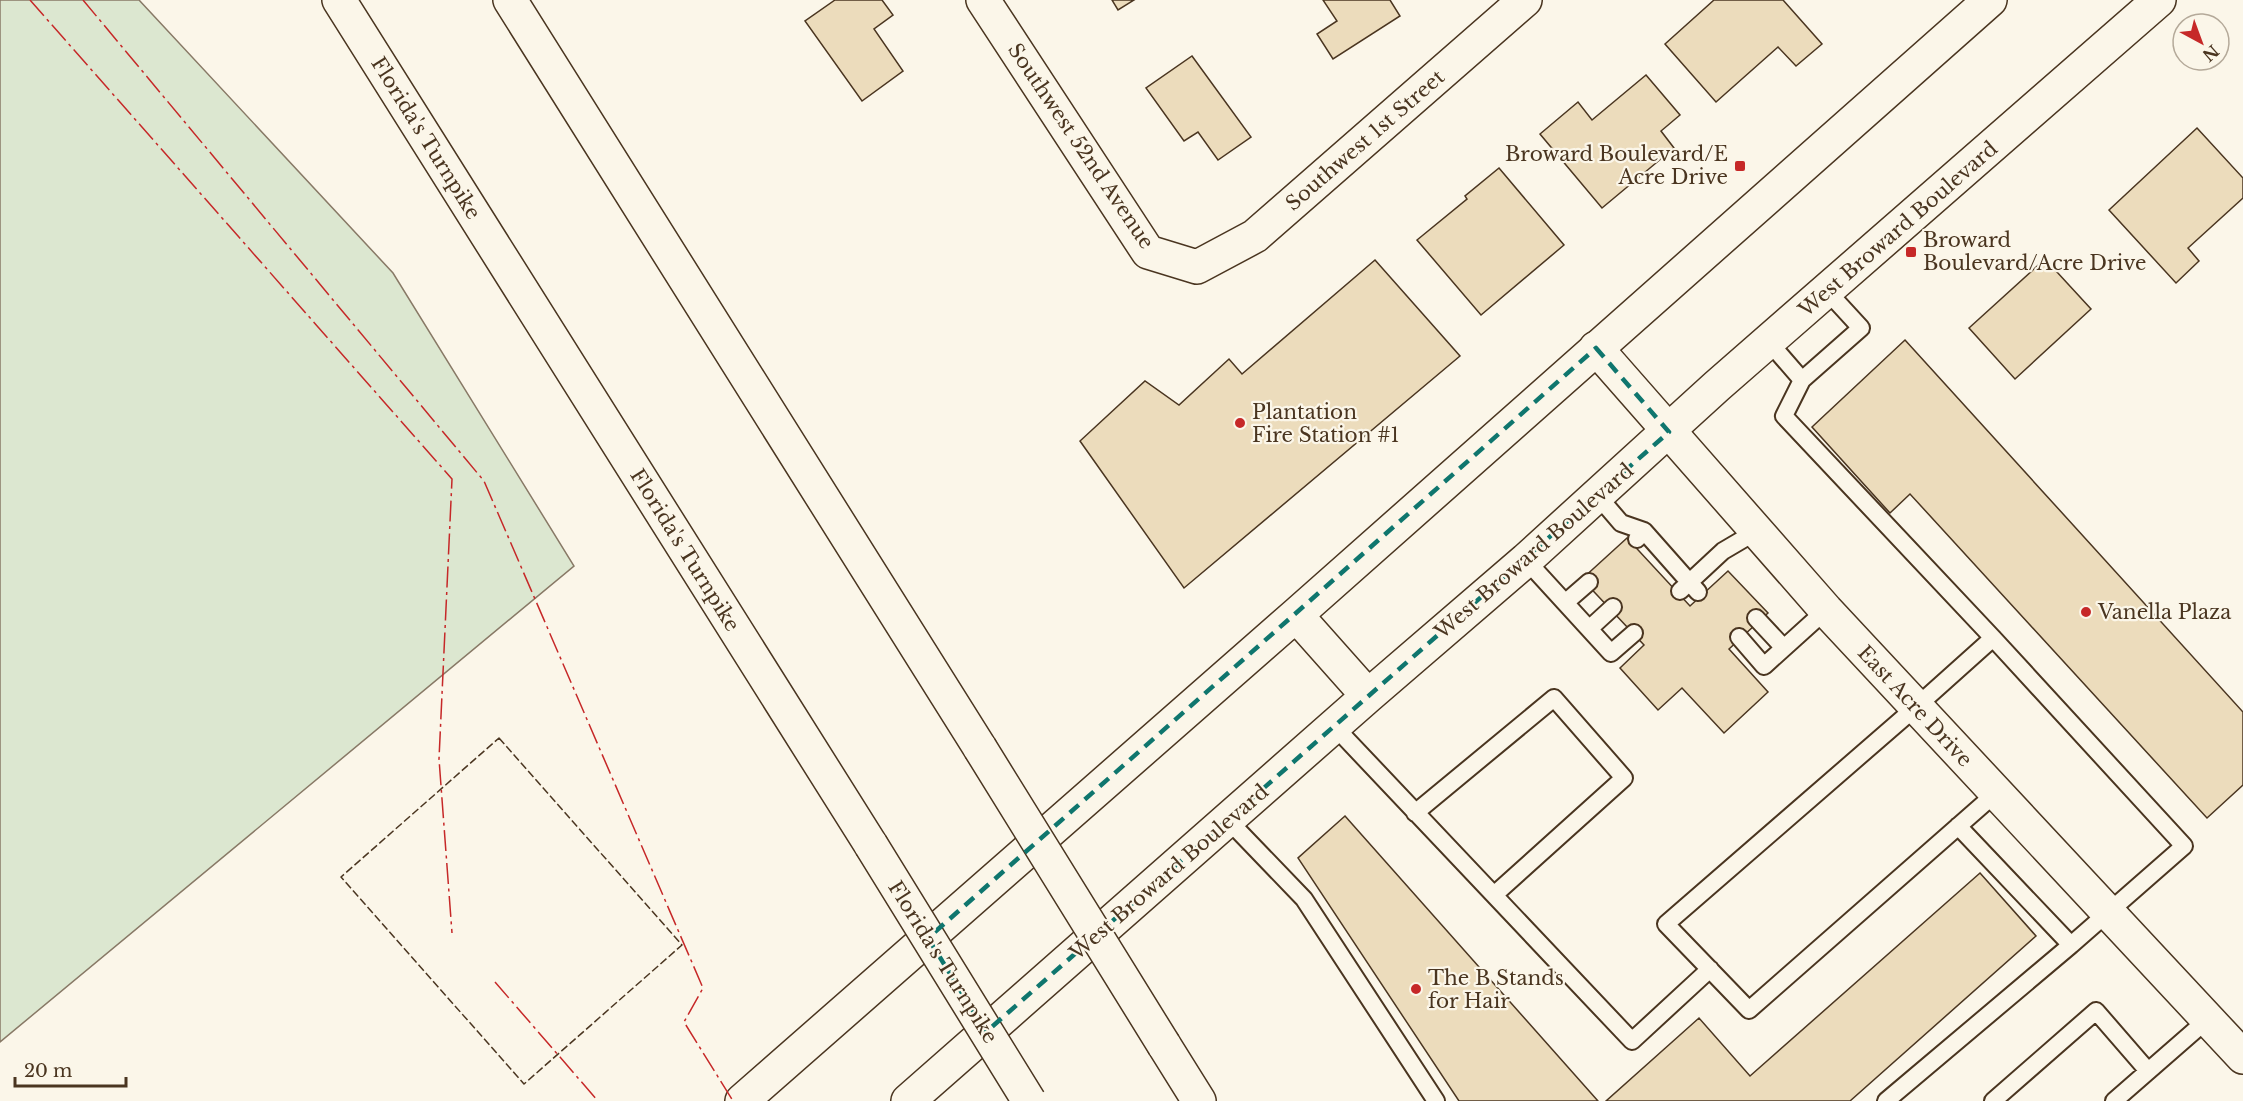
<svg xmlns="http://www.w3.org/2000/svg" width="2243" height="1101" font-family="'Libre Baskerville',serif">
<rect width="100%" height="100%" fill="#fbf6e9"/>
<path fill="#dce7d0" stroke="#887966" stroke-width="1.5" d="M 0,0 L 139,0 L 393,273 L 574,566 L 0,1042 Z"/>
<path fill="#ecdcbc" stroke="#4a3520" stroke-width="1.5" d="M 835,0 L 882,0 L 893,15 L 874,29 L 903,71 L 862,101 L 805,21 Z
M 1112,0 L 1134,0 L 1118,10 Z
M 1323,0 L 1390,0 L 1400,16 L 1333,59 L 1317,34 L 1337,21 Z
M 1714,0 L 1783,0 L 1822,44 L 1796,66 L 1778,47 L 1716,102 L 1665,44 Z
M 1192,56 L 1251,137 L 1218,160 L 1198,132 L 1184,141 L 1146,88 Z
M 1646,75 L 1680,115 L 1661,131 L 1674,148 L 1602,208 L 1540,134 L 1578,102 L 1592,120 Z
M 2197,128 L 2243,178 L 2243,198 L 2188,248 L 2199,261 L 2176,283 L 2109,210 Z
M 1499,168 L 1564,245 L 1481,315 L 1417,240 L 1467,199 L 1465,196 Z
M 2045,259 L 2091,309 L 2015,379 L 1969,328 Z
M 1375,260 L 1460,356 L 1184,588 L 1080,441 L 1145,381 L 1179,405 L 1229,359 L 1242,374 Z
M 1905,340 L 2243,712 L 2243,785 L 2207,818 L 1910,494 L 1890,513 L 1812,427 Z
M 1627,538 L 1690,606 L 1728,571 L 1768,613 L 1729,649 L 1768,692 L 1724,733 L 1682,688 L 1658,710 L 1620,668 L 1644,645 L 1582,579 Z
M 1345,816 L 1598,1101 L 1459,1101 L 1298,858 Z
M 1980,873 L 2036,936 L 1850,1101 L 1606,1101 L 1699,1018 L 1750,1076 Z"/>
<g fill="none" stroke-linecap="round" stroke-linejoin="round">
<g stroke="#4a3520" stroke-width="20">
<path id="service" d="M 1769,342 L 1802,380 L 1861,328 L 1827,291
M 1802,380 L 1784,416 L 1993,638 L 2184,846 L 2071,945 L 1958,826
M 1597,495 L 1621,523 L 1644,531
M 1637,539 L 1644,531 L 1698,592
M 1526,560 L 1611,653 L 1634,633
M 1680,591 L 1723,551 L 1757,531
M 1566,602 L 1589,582
M 1756,618 L 1784,648
M 1589,629 L 1613,607
M 1739,637 L 1764,666 L 1826,610
M 1993,638 L 1916,707 L 1666,924 L 1749,1010 L 1996,793
M 1334,726 L 1632,1041 L 1710,969
M 1415,813 L 1554,698 L 1624,778 L 1494,895
M 1228,820 L 1304,899 L 1436,1101
M 1886,1101 L 2071,945
M 1993,1101 L 2096,1011 L 2148,1071
M 2114,1101 L 2208,1019"/>
</g>
<g stroke="#4a3520" stroke-width="36">
<path id="minor" d="M 983,0 L 1148,252 L 1197,267 L 1255,236 L 1525,0"/>
</g>
<g stroke="#4a3520" stroke-width="36">
<path id="tertiary" d="M 1596,348 L 1826,610 L 2243,1057"/>
</g>
<g stroke="#4a3520" stroke-width="36">
<path id="primary" d="M 1296,615 L 1368,696
M 742,1101 L 1296,615 L 1990,0
M 908,1101 L 1368,696 L 1526,560 L 1717,386 L 2159,0"/>
</g>
<g stroke="#4a3520" stroke-width="36">
<path id="motorway" d="M 339,0 L 871,845
M 510,0 L 980,748
M 1164,1045 L 1199,1101"/>
</g>
<use href="#service" stroke="#fbf6e9" stroke-width="16"/>
<use href="#minor" stroke="#fbf6e9" stroke-width="33"/>
<use href="#tertiary" stroke="#fbf6e9" stroke-width="33"/>
<use href="#primary" stroke="#fbf6e9" stroke-width="33"/>
<use href="#motorway" stroke="#fbf6e9" stroke-width="33"/>
<g stroke="#4a3520" stroke-width="36" stroke-linecap="butt">
<path id="motorway-bridge" d="M 980,748 L 1164,1045
M 871,845 L 1029,1101"/>
</g>
<use href="#motorway-bridge" stroke="#fbf6e9" stroke-width="33"/>
<path stroke="#4a3520" stroke-width="1.5" stroke-dasharray="8 3" stroke-linecap="butt" d="M 499,738 L 682,945 L 524,1084 L 341,877 Z"/>
<path stroke="#c62828" stroke-width="1.5" stroke-dasharray="21 4.5 3 4.5" stroke-linecap="butt" d="M 30,0 L 452,479 L 439,759 L 452,933
M 83,0 L 484,481 L 703,988 L 684,1022 L 733,1101
M 495,982 L 598,1101"/>
</g>
<path fill="none" stroke="#0f766e" stroke-width="4.5" stroke-dasharray="12 8" stroke-linejoin="round" d="M 1596,348 L 1669,432 L 986,1032 L 928,938 Z"/>
<g fill="#c62828" stroke="#fbf6e9" stroke-width="2">
<rect x="1734" y="160" width="12" height="12" rx="3"/>
<rect x="1905" y="246" width="12" height="12" rx="3"/>
<circle cx="1240" cy="423" r="6"/>
<circle cx="2086" cy="612" r="6"/>
<circle cx="1416" cy="989" r="6"/>
</g>
<g text-anchor="middle" stroke-width="4.5" stroke-linejoin="round" paint-order="stroke">
<g font-size="20" fill="#4a3520" stroke="#fbf6e9">
<text transform="translate(426 138) rotate(58)" y="7">Florida's Turnpike</text>
<text transform="translate(1365 140) rotate(-41)" y="7">Southwest 1st Street</text>
<text transform="translate(1081 146) rotate(56)" y="7">Southwest 52nd Avenue</text>
<text transform="translate(1898 229) rotate(-41)" y="7">West Broward Boulevard</text>
<text transform="translate(685 550) rotate(58)" y="7">Florida's Turnpike</text>
<text transform="translate(1534 551) rotate(-41)" y="7">West Broward Boulevard</text>
<text transform="translate(1915 706) rotate(47)" y="7">East Acre Drive</text>
<text transform="translate(1169 872) rotate(-41)" y="7">West Broward Boulevard</text>
<text transform="translate(943 962) rotate(58)" y="7">Florida's Turnpike</text>
</g>
<g font-size="20" fill="#4a3520" stroke="#fbf6e9" text-anchor="start">
<text x="1728" y="161" text-anchor="end">Broward Boulevard/E<tspan x="1728" dy="23">Acre Drive</tspan></text>
<text x="1923" y="247">Broward<tspan x="1923" dy="23">Boulevard/Acre Drive</tspan></text>
<text x="1252" y="419">Plantation<tspan x="1252" dy="23">Fire Station #1</tspan></text>
<text x="2098" y="619">Vanella Plaza</text>
<text x="1428" y="985">The B Stands<tspan x="1428" dy="23">for Hair</tspan></text>
</g>
</g>
<g transform="translate(2201 42) rotate(139)"><circle r="28" fill="#fbf6e9" stroke="#b4a999" stroke-width="1.5"/>
<path d="M0-4.5L10 22L0 15L-10 22Z" fill="#c62828"/>
<text y="-9" font-size="16" font-weight="bold" text-anchor="middle" fill="#4a3520">N</text>
</g>
<path d="M15 1077v9h111v-9" fill="none" stroke="#4a3520" stroke-width="3"/>
<text x="24" y="1077" font-size="18" fill="#4a3520" stroke="#fbf6e9" stroke-width="4.5" paint-order="stroke">20 m</text>
</svg>
